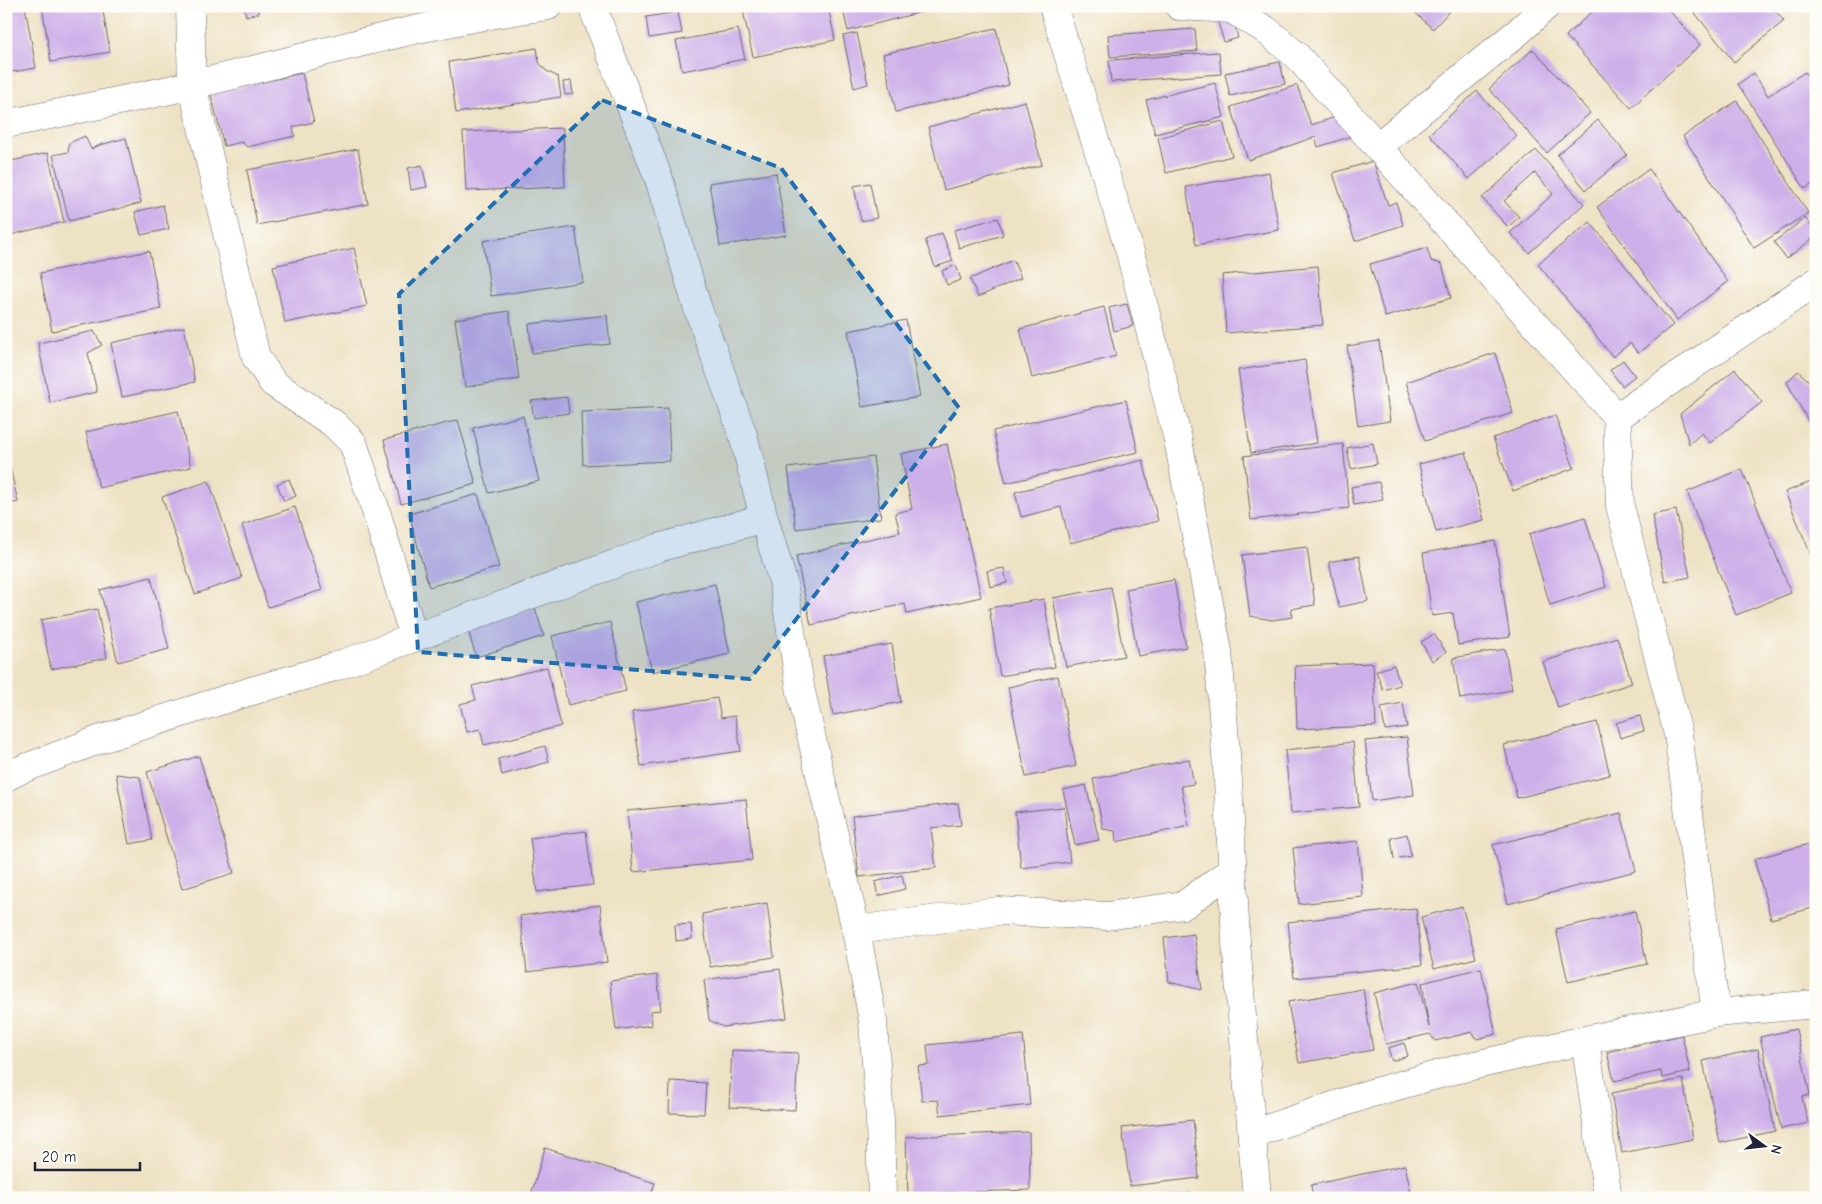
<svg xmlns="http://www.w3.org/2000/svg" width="1822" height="1204" font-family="'Comic Neue',sans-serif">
<rect width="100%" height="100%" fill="#fdfcf7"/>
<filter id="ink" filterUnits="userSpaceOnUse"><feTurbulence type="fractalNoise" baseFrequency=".02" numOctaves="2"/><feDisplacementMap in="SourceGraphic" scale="10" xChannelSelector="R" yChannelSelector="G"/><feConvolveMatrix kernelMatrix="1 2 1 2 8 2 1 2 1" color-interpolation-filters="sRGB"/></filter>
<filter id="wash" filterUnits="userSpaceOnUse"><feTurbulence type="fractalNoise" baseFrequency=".0096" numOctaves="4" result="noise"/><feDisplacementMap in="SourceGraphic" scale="20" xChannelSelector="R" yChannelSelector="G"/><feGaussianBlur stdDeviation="1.12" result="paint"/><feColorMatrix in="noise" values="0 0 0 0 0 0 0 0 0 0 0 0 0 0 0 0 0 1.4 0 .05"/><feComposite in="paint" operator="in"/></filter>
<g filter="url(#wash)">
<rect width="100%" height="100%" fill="#eee2c4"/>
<g id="blocks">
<path fill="#cdafe9" d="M 6,6 L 25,6 L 36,68 L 6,73 Z
M 42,6 L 102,6 L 110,52 L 51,62 Z
M 244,6 L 258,6 L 259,13 L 246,16 Z
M 742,6 L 828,6 L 835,40 L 753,57 Z
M 842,6 L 941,6 L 941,7 L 848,31 Z
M 1408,6 L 1454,6 L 1433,29 Z
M 1598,6 L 1665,6 L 1700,45 L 1631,108 L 1566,36 Z
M 1693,6 L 1771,6 L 1784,21 L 1734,62 L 1691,8 Z
M 678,12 L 682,33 L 649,38 L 646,17 Z
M 1231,12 L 1238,38 L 1224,42 L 1216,16 Z
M 996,28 L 1009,85 L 896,112 L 883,54 Z
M 738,29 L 745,59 L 682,71 L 676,41 Z
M 1195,29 L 1197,51 L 1110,57 L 1108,35 Z
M 857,33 L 868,84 L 854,88 L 843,36 Z
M 537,48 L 539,62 L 545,70 L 558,77 L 561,97 L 456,113 L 449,62 Z
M 1533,49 L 1590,113 L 1547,153 L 1489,89 Z
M 1219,52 L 1221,74 L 1111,82 L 1109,60 Z
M 1280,62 L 1285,84 L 1230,96 L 1225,73 Z
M 1805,72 L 1816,88 L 1816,182 L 1805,189 L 1738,84 L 1754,73 L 1768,96 Z
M 302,73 L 314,122 L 293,127 L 295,136 L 247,147 L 242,142 L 224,146 L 211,94 Z
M 571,81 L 573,94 L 565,95 L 563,82 Z
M 1215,83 L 1224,117 L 1155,134 L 1146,100 Z
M 1297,85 L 1311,125 L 1342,115 L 1349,137 L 1318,147 L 1315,137 L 1248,160 L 1231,107 Z
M 1477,91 L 1517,136 L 1469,179 L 1429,134 Z
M 1025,101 L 1042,165 L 944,190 L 928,127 Z
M 1737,101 L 1808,213 L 1754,248 L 1683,136 Z
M 1598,120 L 1627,155 L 1586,190 L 1557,155 Z
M 1223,121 L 1232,156 L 1166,173 L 1158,138 Z
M 563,128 L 565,187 L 466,191 L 463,132 Z
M 85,136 L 91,149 L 100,145 L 126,138 L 141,203 L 69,221 L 53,155 L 68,152 L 69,143 Z
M 358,149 L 368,204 L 257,225 L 247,170 Z
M 1536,150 L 1584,204 L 1529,253 L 1510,233 L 1553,194 L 1535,173 L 1504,201 L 1519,217 L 1508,227 L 1482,198 Z
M 48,153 L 64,222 L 6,236 L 6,162 Z
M 1373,161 L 1388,205 L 1396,202 L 1403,225 L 1355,241 L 1333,173 Z
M 422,165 L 427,187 L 411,190 L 408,168 Z
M 1649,169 L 1728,282 L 1677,320 L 1597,207 Z
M 1269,172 L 1279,230 L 1196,245 L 1186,187 Z
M 776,173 L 786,235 L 720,246 L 709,183 Z
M 870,183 L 877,218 L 861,221 L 854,186 Z
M 163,205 L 169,229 L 141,235 L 135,212 Z
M 998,218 L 1003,235 L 959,248 L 954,230 Z
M 1805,218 L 1816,232 L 1816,236 L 1786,259 L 1774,242 Z
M 1590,222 L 1673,325 L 1638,353 L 1630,343 L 1613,357 L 1538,264 Z
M 575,227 L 583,282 L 491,296 L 483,241 Z
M 942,233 L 953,261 L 935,267 L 925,240 Z
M 354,248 L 367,306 L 285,323 L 273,266 Z
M 1427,248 L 1431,261 L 1442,264 L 1451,298 L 1385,317 L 1370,264 Z
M 149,251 L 161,309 L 52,331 L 40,273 Z
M 1013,260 L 1021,278 L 978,297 L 970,279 Z
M 956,265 L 961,280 L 947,285 L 942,271 Z
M 1318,266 L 1323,325 L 1226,333 L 1222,275 Z
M 1127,304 L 1133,326 L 1114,331 L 1109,308 Z
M 1104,307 L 1116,356 L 1032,378 L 1020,329 Z
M 509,311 L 519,379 L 465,387 L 455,319 Z
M 607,315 L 610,344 L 532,353 L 529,324 Z
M 906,320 L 920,397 L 862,407 L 848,331 Z
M 184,327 L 195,382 L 122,397 L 111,343 Z
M 94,331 L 102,345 L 88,353 L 97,392 L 50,403 L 38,343 Z
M 1379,341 L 1390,421 L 1358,426 L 1347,346 Z
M 1495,353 L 1513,413 L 1425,441 L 1406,382 Z
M 1305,360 L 1317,443 L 1251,453 L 1238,370 Z
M 1623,360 L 1635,376 L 1622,386 L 1610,370 Z
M 1735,369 L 1762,402 L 1710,443 L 1702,433 L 1689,444 L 1680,414 Z
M 1798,371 L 1816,388 L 1816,430 L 1814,432 L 1787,382 Z
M 567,397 L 569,413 L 534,418 L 531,401 Z
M 1126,400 L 1138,452 L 1006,483 L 993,431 Z
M 668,408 L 670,461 L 583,465 L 581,412 Z
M 178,411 L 191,467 L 99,488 L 86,432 Z
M 1555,415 L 1574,468 L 1513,491 L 1493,438 Z
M 523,416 L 539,481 L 489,493 L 473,428 Z
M 458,420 L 476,484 L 401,504 L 384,440 Z
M 1373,443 L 1377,464 L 1351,469 L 1347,448 Z
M 947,444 L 981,597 L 907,614 L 905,604 L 811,625 L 796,556 L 900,532 L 895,513 L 912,509 L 901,454 Z
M 1343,444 L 1349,508 L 1251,520 L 1244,456 Z
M 6,450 L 18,502 L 6,505 Z
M 1466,452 L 1484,520 L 1436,532 L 1419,464 Z
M 873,457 L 881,518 L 796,529 L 788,468 Z
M 1143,460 L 1158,521 L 1070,543 L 1061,507 L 1021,517 L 1015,492 Z
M 1742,469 L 1791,593 L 1736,615 L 1687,492 Z
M 289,479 L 296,496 L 284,501 L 277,484 Z
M 1816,480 L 1816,567 L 1785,492 Z
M 209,481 L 242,578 L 195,594 L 162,497 Z
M 1379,482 L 1383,500 L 1354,505 L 1351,487 Z
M 478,494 L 499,567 L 429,587 L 409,514 Z
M 295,507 L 322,590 L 268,607 L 242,525 Z
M 1676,510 L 1690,577 L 1665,582 L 1652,515 Z
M 1585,517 L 1606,587 L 1550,605 L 1529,534 Z
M 1495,541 L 1510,637 L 1458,645 L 1453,613 L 1432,616 L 1423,553 Z
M 1307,547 L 1315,605 L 1291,609 L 1293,617 L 1272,620 L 1250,616 L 1242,555 Z
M 1359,556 L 1368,601 L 1339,607 L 1329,562 Z
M 1004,568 L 1007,583 L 990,587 L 987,571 Z
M 151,577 L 169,649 L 118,662 L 100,590 Z
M 1174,580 L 1186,647 L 1138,656 L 1126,589 Z
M 715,584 L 730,654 L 652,672 L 636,602 Z
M 1111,587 L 1124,656 L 1066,667 L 1053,598 Z
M 1044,599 L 1055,667 L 1000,676 L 989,608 Z
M 535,608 L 544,636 L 476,657 L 468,630 Z
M 97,609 L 107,658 L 51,669 L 41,620 Z
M 610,622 L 626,691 L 568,705 L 552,636 Z
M 1434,634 L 1446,652 L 1432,661 L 1421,642 Z
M 1617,637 L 1632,683 L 1558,708 L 1543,662 Z
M 892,644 L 901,702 L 833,715 L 823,656 Z
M 1505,649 L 1512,690 L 1460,699 L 1453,658 Z
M 1373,663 L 1376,726 L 1297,729 L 1295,666 Z
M 1394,665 L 1400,685 L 1383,690 L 1376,671 Z
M 547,667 L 561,726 L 484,745 L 480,729 L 467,732 L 460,704 L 476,700 L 472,686 Z
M 1058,676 L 1076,766 L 1026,777 L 1008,687 Z
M 717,698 L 721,718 L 735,716 L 741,751 L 641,766 L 632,712 Z
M 1403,703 L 1407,727 L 1385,730 L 1381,707 Z
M 1640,716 L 1644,731 L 1620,738 L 1616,723 Z
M 1597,722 L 1610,775 L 1517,798 L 1504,745 Z
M 1407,737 L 1414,795 L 1372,801 L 1365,741 Z
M 1353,742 L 1359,807 L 1291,813 L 1285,750 Z
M 545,746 L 549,762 L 502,775 L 498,759 Z
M 199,756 L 234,873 L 182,889 L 147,772 Z
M 1189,759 L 1194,784 L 1181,786 L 1189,826 L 1116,842 L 1115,831 L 1103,829 L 1093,779 Z
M 116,774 L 140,777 L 152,840 L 129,844 Z
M 1086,785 L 1099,840 L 1075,845 L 1063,790 Z
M 746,799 L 752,860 L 633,872 L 627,811 Z
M 958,803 L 961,825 L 931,828 L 936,868 L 859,877 L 852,816 Z
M 1064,807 L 1070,862 L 1021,868 L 1015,812 Z
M 1621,813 L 1636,871 L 1508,904 L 1493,845 Z
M 586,831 L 593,885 L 537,892 L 530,838 Z
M 1407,834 L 1411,856 L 1394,859 L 1391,838 Z
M 1358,841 L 1363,897 L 1299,904 L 1293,848 Z
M 1816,842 L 1816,907 L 1771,919 L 1754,859 Z
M 902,875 L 905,889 L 878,896 L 875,882 Z
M 767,903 L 774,957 L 710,967 L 702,914 Z
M 600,905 L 607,962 L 527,972 L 520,916 Z
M 1462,906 L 1476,958 L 1434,969 L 1421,917 Z
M 1416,908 L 1422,965 L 1294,978 L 1288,922 Z
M 1635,911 L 1647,964 L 1568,982 L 1556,929 Z
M 691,924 L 692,939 L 676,941 L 675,925 Z
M 1194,934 L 1202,990 L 1169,982 L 1164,938 Z
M 1481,968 L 1496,1034 L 1477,1039 L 1472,1032 L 1435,1041 L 1430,1034 L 1386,1044 L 1374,993 L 1418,982 L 1429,1027 L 1422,983 Z
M 780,969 L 787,1018 L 723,1027 L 709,1020 L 704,980 Z
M 657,975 L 661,1010 L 650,1011 L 652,1025 L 616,1030 L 610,981 Z
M 1363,989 L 1373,1050 L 1299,1063 L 1288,1002 Z
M 1796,1029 L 1810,1095 L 1802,1097 L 1808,1123 L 1781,1129 L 1760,1037 Z
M 1023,1035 L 1030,1105 L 940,1115 L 938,1100 L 922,1101 L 918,1066 L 929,1065 L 927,1045 Z
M 1682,1035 L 1690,1072 L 1662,1078 L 1661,1071 L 1614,1081 L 1607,1052 Z
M 1404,1043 L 1408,1056 L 1392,1061 L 1388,1048 Z
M 1758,1049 L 1775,1131 L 1720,1143 L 1703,1061 Z
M 732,1050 L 798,1053 L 795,1110 L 729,1107 Z
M 1683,1079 L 1693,1139 L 1622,1153 L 1611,1093 Z
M 670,1081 L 706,1083 L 704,1114 L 669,1113 Z
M 1193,1120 L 1199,1178 L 1130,1186 L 1122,1128 Z
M 1029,1132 L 1030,1190 L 908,1194 L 906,1137 Z
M 545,1148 L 655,1183 L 650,1198 L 530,1198 Z
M 1405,1165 L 1412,1198 L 1313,1198 L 1311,1185 Z
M 1191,1193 L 1192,1198 L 1169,1198 L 1169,1197 Z"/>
</g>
</g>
<g filter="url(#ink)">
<use href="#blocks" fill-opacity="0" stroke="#69656b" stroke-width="1"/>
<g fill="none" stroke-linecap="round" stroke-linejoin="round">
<g stroke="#69656b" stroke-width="29">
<path id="street" d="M 190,6 L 192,85 L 256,357 L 273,383 L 334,424 L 353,443 L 375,508 L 414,638
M 592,6 L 659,179 L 697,306 L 743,435 L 764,518 L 783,582 L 801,692 L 856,930 L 873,1021 L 880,1120 L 882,1198
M 1053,6 L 1130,252 L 1178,440 L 1218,651 L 1228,780 L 1236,942 L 1257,1198
M 1179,6 L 1231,9 L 1266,30 L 1297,56 L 1617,417 L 1620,506 L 1678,734 L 1716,1013
M 6,124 C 68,111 131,99 192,85 C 311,57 427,21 548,6
M 1378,146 L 1518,32 L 1546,6
M 1617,417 L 1816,282
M 6,777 L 20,770 L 101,739 L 248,692 L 334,667 L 658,548 L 764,518
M 856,930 L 999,911 L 1107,916 L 1184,905 L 1232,870
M 1585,1040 L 1608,1198
M 1252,1134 L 1368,1094 L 1458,1069 L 1585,1040 L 1716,1013 L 1816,1004"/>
</g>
<use href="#street" stroke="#fff" stroke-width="28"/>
</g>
</g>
<path fill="#1f6fb2" fill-opacity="0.2" stroke="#1f6fb2" stroke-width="4" stroke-dasharray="10 6" stroke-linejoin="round" d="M 602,100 L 781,168 L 959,408 L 750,679 L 418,652 L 399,294 Z"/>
<rect width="1822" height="1204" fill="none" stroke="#fdfcf7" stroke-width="25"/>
<g transform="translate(1764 1146) rotate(105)" stroke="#fdfcf7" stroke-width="4" paint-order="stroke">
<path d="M0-4L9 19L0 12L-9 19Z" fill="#22223b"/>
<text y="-8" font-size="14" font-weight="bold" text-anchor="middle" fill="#22223b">N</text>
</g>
<path d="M35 1162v8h105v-8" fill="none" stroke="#22223b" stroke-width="2.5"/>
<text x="42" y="1162" font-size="15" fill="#22223b" stroke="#fdfcf7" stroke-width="4" paint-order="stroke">20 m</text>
</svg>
